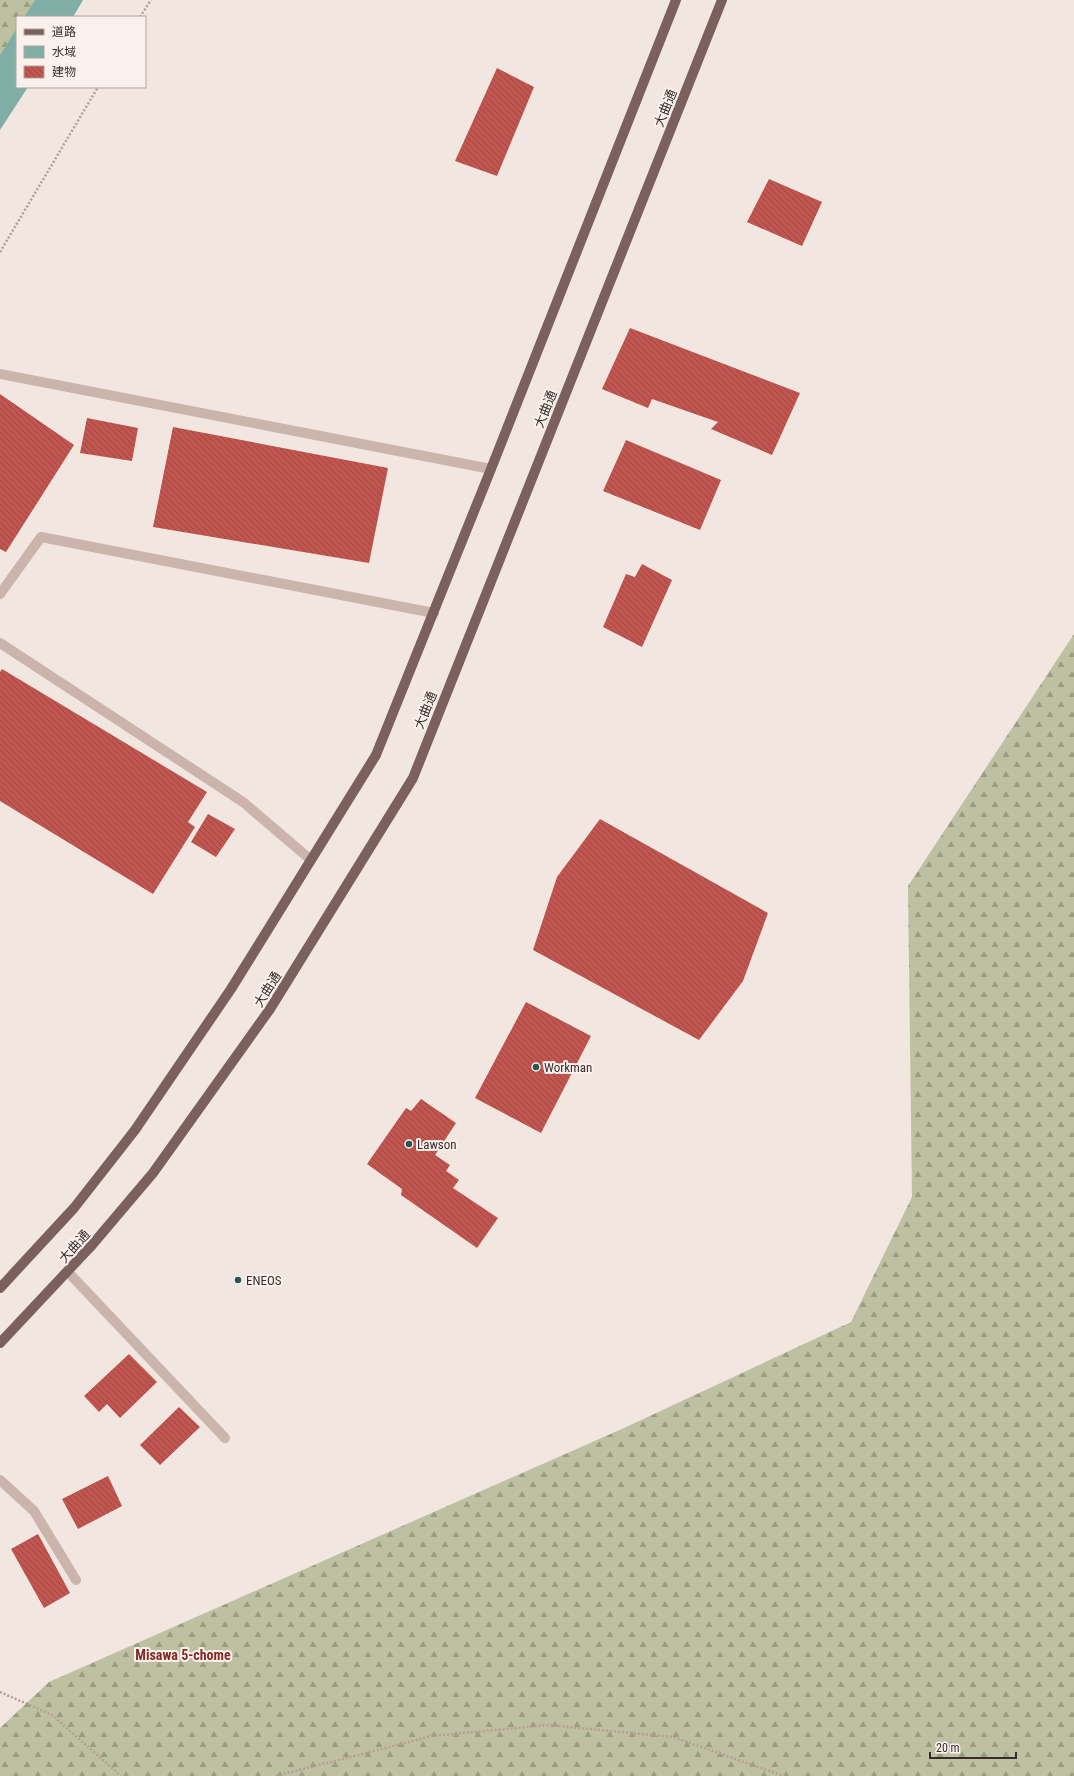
<svg xmlns="http://www.w3.org/2000/svg" width="1074" height="1776" font-family="'Roboto Condensed','Noto Sans JP',sans-serif">
<defs>
<pattern id="forest-firs" width="22" height="20" patternUnits="userSpaceOnUse"><rect width="22" height="20" fill="#bdc1a1"/><path d="M5 1l3.5 6h-7zM16 11l3.5 6h-7z" fill="#9b9d83"/></pattern>
<pattern id="building-back-hatch" width="6" height="6" patternUnits="userSpaceOnUse"><rect width="6" height="6" fill="#c15550"/><path d="M-1 5l2 2M0 0l6 6M5-1l2 2" fill="none" stroke="#9e4743"/></pattern>
</defs>
<rect width="100%" height="100%" fill="#f2e6e1"/>
<path fill="url(#forest-firs)" d="M 0,0 L 48,0 L 38,17 L 17,17 L 17,49 L 0,76 Z
M 1074,634 L 1074,1776 L 0,1776 L 0,1728 L 49,1682 L 624,1428 L 851,1322 L 912,1197 L 908,886 Z"/>
<path fill="#80aea7" d="M 35,0 L 83,0 L 73,17 L 24,17 Z
M 17,28 L 17,87 L 28,87 L 0,130 L 0,55 Z"/>
<path fill="url(#building-back-hatch)" d="M 497,68 L 534,87 L 497,176 L 455,161 Z
M 769,179 L 822,202 L 802,246 L 747,222 Z
M 630,328 L 800,393 L 772,455 L 711,429 L 718,422 L 652,399 L 648,408 L 602,389 Z
M 0,394 L 74,445 L 6,552 L 0,549 Z
M 87,418 L 138,428 L 132,461 L 80,453 Z
M 173,427 L 388,468 L 369,563 L 153,527 Z
M 626,440 L 721,480 L 700,530 L 603,491 Z
M 642,564 L 672,580 L 642,647 L 603,627 L 626,574 L 635,577 Z
M 2,669 L 207,792 L 188,822 L 195,827 L 153,894 L 0,801 L 0,672 Z
M 208,814 L 235,829 L 216,857 L 191,842 Z
M 600,819 L 768,913 L 743,981 L 699,1040 L 533,950 L 557,877 Z
M 526,1002 L 591,1036 L 541,1133 L 475,1098 Z
M 421,1099 L 456,1123 L 435,1155 L 450,1165 L 446,1171 L 459,1180 L 453,1188 L 498,1218 L 477,1248 L 401,1195 L 402,1189 L 367,1164 L 406,1108 L 411,1111 Z
M 129,1354 L 157,1382 L 120,1418 L 107,1404 L 99,1412 L 84,1396 Z
M 179,1407 L 200,1427 L 160,1465 L 140,1445 Z
M 108,1476 L 122,1506 L 78,1529 L 62,1499 Z
M 38,1534 L 70,1593 L 44,1608 L 11,1549 Z"/>
<g fill="none" stroke-linecap="round" stroke-linejoin="round">
<path stroke="#b69e97" stroke-width="2.5" stroke-dasharray="2 2" stroke-linecap="butt" d="M 140,17 L 151,0
M 0,252 L 98,87
M 0,1692 L 52,1715 L 121,1776
M 276,1776 L 432,1736 L 548,1725 L 673,1737 L 784,1776"/>
<path stroke="#cab4ac" stroke-width="10" d="M 0,374 L 491,469
M 0,594 L 41,537 L 434,613
M 0,643 L 243,802 L 311,860
M 68,1272 L 225,1438
M 0,1480 L 34,1511 L 76,1580"/>
<path stroke="#7a615d" stroke-width="10" d="M 0,1288 L 74,1208 L 135,1130 L 231,989 L 376,755 L 491,469 L 676,0
M 0,1343 L 92,1245 L 153,1173 L 270,1009 L 413,778 L 722,0"/>
</g>
<g fill="#225952" stroke="#faf1ed" stroke-width="1.5">
<circle cx="536" cy="1067" r="4"/>
<circle cx="409" cy="1144" r="4"/>
<circle cx="238" cy="1280" r="4"/>
</g>
<g text-anchor="middle" stroke-width="4" stroke-linejoin="round" paint-order="stroke">
<g font-size="13" fill="#392d2b" stroke="#faf1ed">
<text transform="translate(665 108) rotate(-68)" y="5">大曲通</text>
<text transform="translate(545 409) rotate(-68)" y="5">大曲通</text>
<text transform="translate(425 710) rotate(-68)" y="5">大曲通</text>
<text transform="translate(267 989) rotate(-58)" y="5">大曲通</text>
<text transform="translate(74 1246) rotate(-48)" y="5">大曲通</text>
</g>
<g font-size="13" fill="#392d2b" stroke="#faf1ed" text-anchor="start">
<text x="544" y="1072">Workman</text>
<text x="417" y="1149">Lawson</text>
<text x="246" y="1285">ENEOS</text>
</g>
<g font-size="14" font-weight="bold" fill="#852a27" stroke="#faf1ed">
<text x="183" y="1660">Misawa 5-chome</text>
</g>
</g>
<rect x="16" y="16" width="130" height="72" fill="#faf1ed" stroke="#ada39f"/>
<rect x="24" y="29" width="20" height="6" fill="#7a615d" stroke="#ada39f"/>
<text x="52" y="36" font-size="12" fill="#392d2b">道路</text>
<rect x="24" y="46" width="20" height="12" fill="#80aea7" stroke="#ada39f"/>
<text x="52" y="56" font-size="12" fill="#392d2b">水域</text>
<rect x="24" y="66" width="20" height="12" fill="url(#building-back-hatch)" stroke="#ada39f"/>
<text x="52" y="76" font-size="12" fill="#392d2b">建物</text>
<path d="M930 1752v6h86v-6" fill="none" stroke="#392d2b" stroke-width="2"/>
<text x="936" y="1752" font-size="12" fill="#392d2b" stroke="#faf1ed" stroke-width="3" paint-order="stroke">20 m</text>
</svg>
